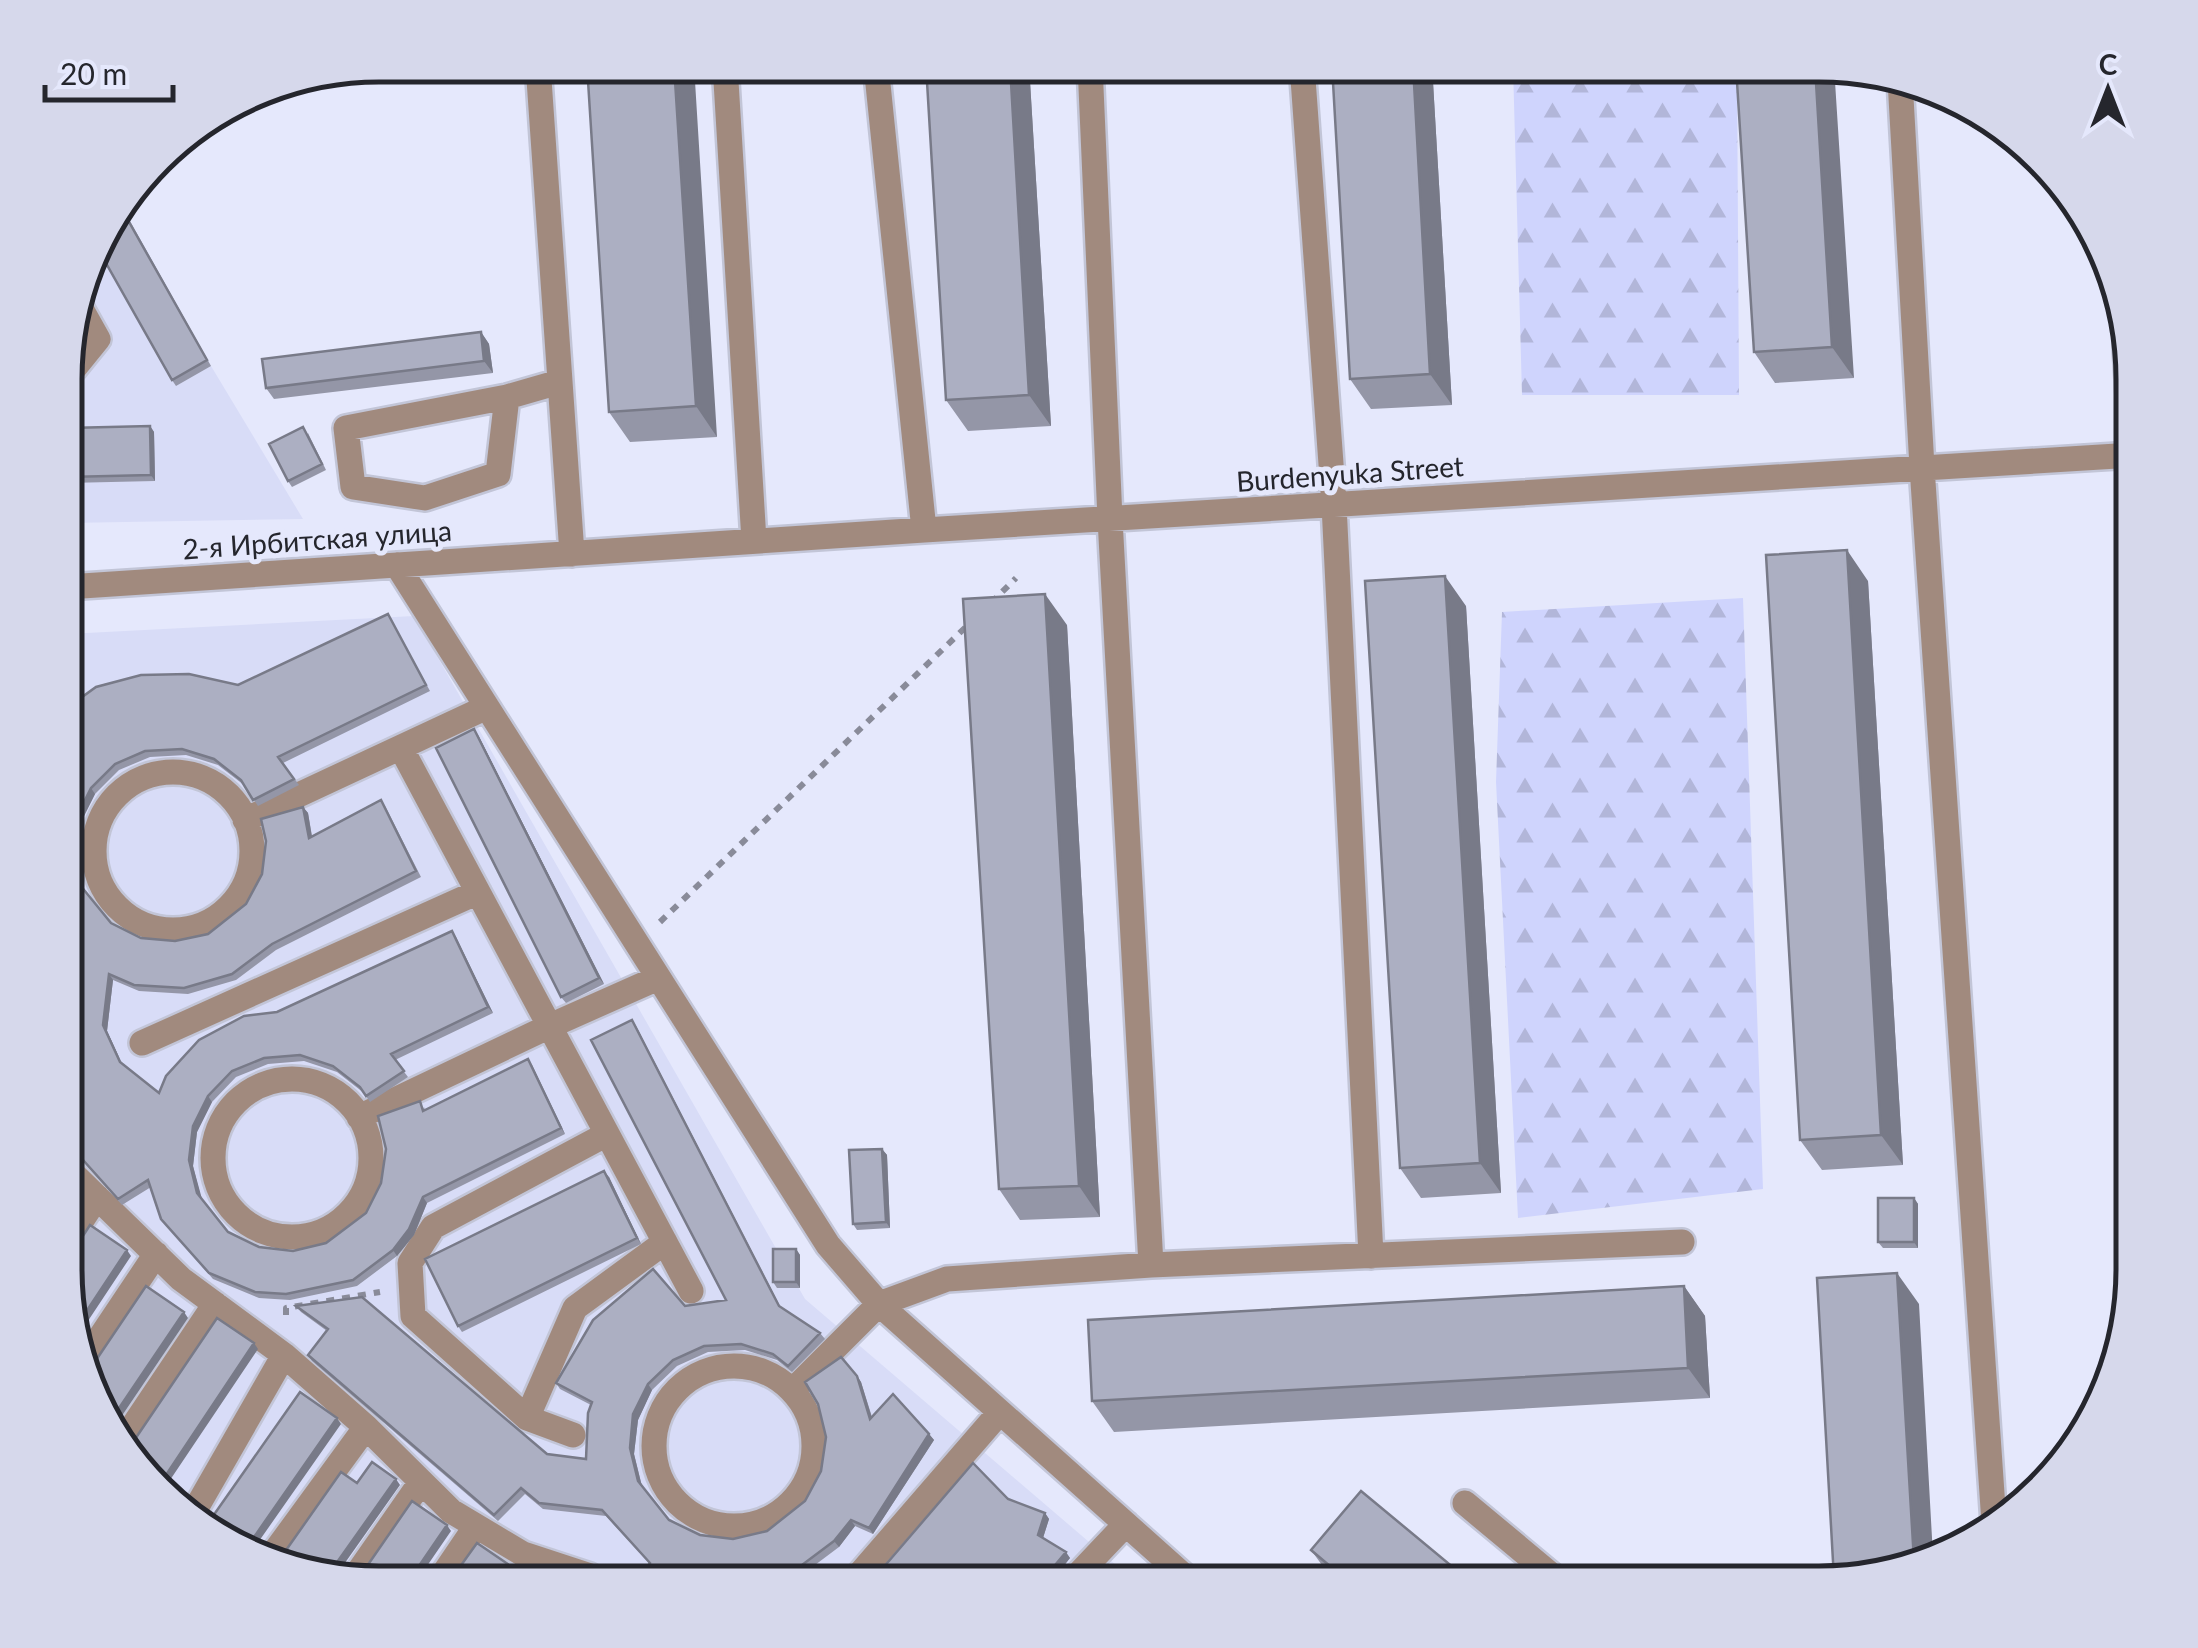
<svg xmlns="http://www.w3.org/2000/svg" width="2198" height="1648" font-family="Lato,sans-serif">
<defs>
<pattern id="forest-firs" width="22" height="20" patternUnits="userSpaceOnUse" patternTransform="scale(2.5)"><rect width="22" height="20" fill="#cfd4fd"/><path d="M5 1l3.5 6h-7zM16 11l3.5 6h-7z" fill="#b2b6d9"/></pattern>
</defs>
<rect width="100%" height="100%" fill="#e5e8fc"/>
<path fill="#d8dcf7" d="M 121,205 L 211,366 L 303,519 L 67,523 L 68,338 L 107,223 Z
M 414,616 L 805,1299 L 1137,1583 L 359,1582 L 259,1559 L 172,1505 L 98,1408 L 66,1290 L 67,634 Z"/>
<path fill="url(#forest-firs)" d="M 1513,66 L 1737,66 L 1739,395 L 1522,395 Z
M 1743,598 L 1763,1189 L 1518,1218 L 1496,782 L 1502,612 Z"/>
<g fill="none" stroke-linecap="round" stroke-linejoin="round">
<g stroke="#c2c5d7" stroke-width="30">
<path id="minor" d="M 538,65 L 572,554
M 725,65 L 754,541
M 876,65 L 924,530
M 1090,65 L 1110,519 L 1151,1265
M 1302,65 L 1334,505 L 1371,1256
M 1900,80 L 1922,467 L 1994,1523
M 2126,348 L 2133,457
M 68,376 L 98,339 L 79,305
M 507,397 L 498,474 L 425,498 L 353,487 L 346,428 L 507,397 L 559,382
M 397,565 L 828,1245 L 879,1304 L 1192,1583
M 67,587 L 924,530 L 2133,455
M 401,748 L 691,1291
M94 851a79 79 0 1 1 158 0a79 79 0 1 1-158 0Z
M 245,820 L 487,707
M 142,1043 L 478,892
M213 1158a79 79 0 1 1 158 0a79 79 0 1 1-158 0Z
M 359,1117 L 550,1026 L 658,978
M 66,1167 L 181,1279 L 284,1355 L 366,1427 L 451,1511 L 523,1554 L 590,1576 L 596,1582
M 66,1244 L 97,1197
M 85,1360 L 156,1254
M654 1446a80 80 0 1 1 160 0a80 80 0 1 1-160 0Z
M 792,1391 L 879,1304 L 947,1279 L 1151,1265 L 1682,1242
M 527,1418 L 575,1308 L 665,1242
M 573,1435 L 527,1418 L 413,1316 L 410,1263 L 433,1227 L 607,1134
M 123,1441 L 215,1304
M 1465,1503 L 1561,1583
M 191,1517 L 284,1355
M 268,1561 L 366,1427
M 352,1581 L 421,1482
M 438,1582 L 476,1526
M 852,1583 L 1000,1412
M 1070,1583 L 1126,1524"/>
</g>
<path stroke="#898b99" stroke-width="6" stroke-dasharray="8 8" stroke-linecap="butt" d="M 991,603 L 1016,578
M 660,922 L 971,622
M 286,1315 L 286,1308 L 380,1292"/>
<use href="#minor" stroke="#a18a7e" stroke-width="25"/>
</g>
<path fill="#9496a7" d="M 587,65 L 717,437 L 630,442 L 609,412 Z
M 926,65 L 1029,65 L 1051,426 L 968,431 L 946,400 Z
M 1332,65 L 1432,65 L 1452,405 L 1371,409 L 1350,379 Z
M 1736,66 L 1854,378 L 1775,383 L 1754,352 Z
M 121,205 L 211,366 L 176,386 L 172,380 Z
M 481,332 L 489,344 L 493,373 L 274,399 L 266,388 Z
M 150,426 L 154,432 L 155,481 L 67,483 L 68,428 Z
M 308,433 L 326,470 L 292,487 L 288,481 Z
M 1868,581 L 1903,1165 L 1822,1170 L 1800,1140 Z
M 1466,606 L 1501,1193 L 1421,1198 L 1400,1168 Z
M 388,614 L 430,691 L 283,763 L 299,785 L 258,806 L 244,785 L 218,765 L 186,755 L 150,757 L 119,770 L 95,794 L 80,824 L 76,858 L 84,890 L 111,923 L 141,938 L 175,941 L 208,934 L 246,904 L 303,807 L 308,813 L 312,836 L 385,806 L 421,877 L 276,950 L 236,980 L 188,994 L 139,991 L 113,980 L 107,1031 L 122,1064 L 159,1093 L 277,1012 L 452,931 L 493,1013 L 395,1060 L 408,1077 L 370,1102 L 364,1093 L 337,1072 L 304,1061 L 268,1064 L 236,1077 L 212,1102 L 197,1132 L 193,1166 L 201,1198 L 228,1232 L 259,1247 L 293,1251 L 326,1243 L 366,1213 L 424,1107 L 425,1110 L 528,1059 L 565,1134 L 427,1203 L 414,1235 L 397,1256 L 357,1286 L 290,1300 L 259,1298 L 213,1279 L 161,1219 L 151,1187 L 122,1205 L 66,1142 L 66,964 L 74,951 L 66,943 L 67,708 L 238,685 Z
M 1067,625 L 1100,1217 L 1020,1220 L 999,1189 Z
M 478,735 L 604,984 L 566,1003 L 561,997 Z
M 632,1020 L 780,1307 L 820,1333 L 825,1339 L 792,1372 L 777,1360 L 745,1350 L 708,1352 L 677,1366 L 652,1390 L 638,1420 L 634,1454 L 642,1486 L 669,1520 L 700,1535 L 733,1539 L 767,1531 L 805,1501 L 821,1471 L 857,1376 L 861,1382 L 872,1417 L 929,1434 L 934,1440 L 873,1534 L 855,1526 L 839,1547 L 799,1577 L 781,1583 L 637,1582 L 650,1564 L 606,1516 L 543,1509 L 525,1494 L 498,1521 L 312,1361 L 308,1355 L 327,1331 L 301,1312 L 296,1306 L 547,1454 L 586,1459 L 591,1405 L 560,1389 L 556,1383 L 685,1306 L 726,1300 Z
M 882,1149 L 887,1155 L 890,1228 L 857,1230 L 853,1224 Z
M 609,1177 L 641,1244 L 462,1332 L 458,1326 Z
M 1914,1198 L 1918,1204 L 1918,1248 L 1883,1248 L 1878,1242 Z
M 796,1249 L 800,1255 L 800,1288 L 777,1288 L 773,1282 Z
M 1684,1286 L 1705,1316 L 1710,1398 L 1114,1432 L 1092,1401 Z
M 1008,1499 L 1045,1513 L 1049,1519 L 1043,1538 L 1070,1558 L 1050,1583 L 1013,1583 L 1000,1579 L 964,1581 L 960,1583 L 870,1583 Z
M 1311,1550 L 1472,1583 L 1335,1583 Z"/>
<path fill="#787a88" d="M 674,65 L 694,65 L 717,437 L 696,406 Z
M 1010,65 L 1029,65 L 1051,426 L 1029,395 Z
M 1413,65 L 1432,65 L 1452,405 L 1430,374 Z
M 1815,66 L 1834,66 L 1854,378 L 1832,347 Z
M 481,332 L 489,344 L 493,373 L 484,361 Z
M 150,426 L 154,432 L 155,481 L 151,475 Z
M 1847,550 L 1868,581 L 1903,1165 L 1881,1135 Z
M 1445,576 L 1466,606 L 1501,1193 L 1480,1163 Z
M 1045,594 L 1067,625 L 1100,1217 L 1079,1186 Z
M 474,729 L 478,735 L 604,984 L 599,978 Z
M 91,788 L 95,794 L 80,824 L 76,858 L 84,891 L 80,885 L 72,852 L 76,818 Z
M 303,807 L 308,813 L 313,844 L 309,838 Z
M 452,931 L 456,937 L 493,1013 L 488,1007 Z
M 109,974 L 113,980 L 107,1031 L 124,1068 L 103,1025 Z
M 632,1020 L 636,1026 L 783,1312 L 779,1306 Z
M 528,1059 L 532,1065 L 565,1134 L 561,1128 Z
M 208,1096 L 212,1102 L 197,1132 L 193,1166 L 202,1199 L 197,1193 L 189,1160 L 193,1126 Z
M 882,1149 L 887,1155 L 890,1228 L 886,1222 Z
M 604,1171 L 609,1177 L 641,1244 L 637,1238 Z
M 70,1188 L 74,1194 L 66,1207 L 66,1194 Z
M 423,1197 L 427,1203 L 414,1235 L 397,1256 L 393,1250 Z
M 1914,1198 L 1918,1204 L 1918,1248 L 1914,1242 Z
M 796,1249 L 800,1255 L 800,1288 L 796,1282 Z
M 127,1250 L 131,1256 L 78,1336 L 76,1327 Z
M 1897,1273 L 1919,1304 L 1933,1556 L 1914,1561 Z
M 1684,1286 L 1705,1316 L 1710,1398 L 1688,1368 Z
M 184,1312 L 188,1318 L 113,1429 L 109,1423 Z
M 254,1343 L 258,1349 L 162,1492 L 158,1487 Z
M 857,1376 L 861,1382 L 874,1425 L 870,1419 Z
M 648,1384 L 652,1390 L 638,1420 L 634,1454 L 642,1487 L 638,1481 L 630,1448 L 633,1414 Z
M 337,1418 L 341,1424 L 250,1554 L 245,1550 Z
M 929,1434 L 934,1440 L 873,1534 L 869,1528 Z
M 396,1479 L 400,1485 L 335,1577 L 328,1575 Z
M 1045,1513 L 1049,1519 L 1042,1541 L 1038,1535 Z
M 851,1520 L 855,1526 L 839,1547 L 834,1541 Z
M 447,1525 L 451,1531 L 416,1582 L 408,1582 Z
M 1066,1552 L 1070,1558 L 1050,1583 L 1040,1583 Z
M 515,1569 L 519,1575 L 514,1582 L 506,1582 Z"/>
<path fill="#acafc2" stroke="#787a88" stroke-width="2.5" d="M 587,65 L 674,65 L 696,406 L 609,412 Z
M 926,65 L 1010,65 L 1029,395 L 946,400 Z
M 1332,65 L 1413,65 L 1430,374 L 1350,379 Z
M 1736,66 L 1815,66 L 1832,347 L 1754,352 Z
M 120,206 L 207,360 L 172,380 L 98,249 L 107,223 Z
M 481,332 L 484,361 L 266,388 L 262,359 Z
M 150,426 L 151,475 L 67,477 L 68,428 Z
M 303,427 L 322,464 L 288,481 L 269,444 Z
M 1847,550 L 1881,1135 L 1800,1140 L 1766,555 Z
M 1445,576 L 1480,1163 L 1400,1168 L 1365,581 Z
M 1045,594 L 1079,1186 L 999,1189 L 963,599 Z
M 388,614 L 426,685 L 278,757 L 294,779 L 253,800 L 241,780 L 214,759 L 182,749 L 145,751 L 115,764 L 91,788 L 76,818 L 72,852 L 80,885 L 111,923 L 141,938 L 175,941 L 208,934 L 246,904 L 262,874 L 266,841 L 261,819 L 303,807 L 309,838 L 381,800 L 416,871 L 272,944 L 232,974 L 184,988 L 134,985 L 109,974 L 103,1025 L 120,1062 L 159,1093 L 166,1076 L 199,1040 L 244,1016 L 277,1012 L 452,931 L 488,1007 L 391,1054 L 404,1071 L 366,1096 L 360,1087 L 333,1066 L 300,1055 L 264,1058 L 232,1071 L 208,1096 L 193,1126 L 189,1160 L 197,1193 L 228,1232 L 259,1247 L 293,1251 L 326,1243 L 366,1213 L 381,1183 L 386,1149 L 378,1116 L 420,1101 L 423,1111 L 528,1059 L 561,1128 L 423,1197 L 409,1229 L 393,1250 L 353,1280 L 286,1294 L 255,1292 L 209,1273 L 161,1219 L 148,1180 L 118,1199 L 66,1141 L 66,964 L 74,950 L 66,942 L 67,708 L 96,687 L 141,675 L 189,674 L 238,685 Z
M 474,729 L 599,978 L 561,997 L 436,748 Z
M 632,1020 L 779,1306 L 820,1333 L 788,1366 L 773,1354 L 741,1344 L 704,1346 L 673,1360 L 648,1384 L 633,1414 L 630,1448 L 638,1481 L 669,1520 L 700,1535 L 733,1539 L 767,1531 L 805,1501 L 821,1471 L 826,1437 L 818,1404 L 805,1382 L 841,1357 L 857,1376 L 870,1419 L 893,1394 L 929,1434 L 869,1528 L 851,1520 L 834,1541 L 794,1571 L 758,1583 L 637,1582 L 650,1563 L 602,1510 L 539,1503 L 521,1488 L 494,1515 L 308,1355 L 328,1329 L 296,1306 L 362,1297 L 547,1454 L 586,1459 L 588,1413 L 592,1402 L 556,1383 L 593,1320 L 653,1269 L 685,1306 L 726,1300 L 591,1040 Z
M 882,1149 L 886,1222 L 853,1224 L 849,1150 Z
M 604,1171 L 637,1238 L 458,1326 L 425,1259 Z
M 1878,1198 L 1914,1198 L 1914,1242 L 1878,1242 Z
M 90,1225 L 127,1250 L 76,1327 L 66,1290 L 66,1262 Z
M 773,1249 L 796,1249 L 796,1282 L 773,1282 Z
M 1897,1273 L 1914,1561 L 1834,1579 L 1817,1278 Z
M 146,1286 L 184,1312 L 109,1423 L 98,1408 L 88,1372 Z
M 1684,1286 L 1688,1368 L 1092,1401 L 1088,1320 Z
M 217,1318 L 254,1343 L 158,1487 L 129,1448 Z
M 300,1392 L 337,1418 L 245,1550 L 206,1526 Z
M 372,1462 L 396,1479 L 328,1575 L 277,1563 L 341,1472 L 357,1483 Z
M 973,1463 L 1008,1499 L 1045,1513 L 1038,1535 L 1066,1552 L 1040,1583 L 1028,1583 L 996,1573 L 960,1575 L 942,1583 L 870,1583 Z
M 1361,1491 L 1472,1583 L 1350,1583 L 1311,1550 Z
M 412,1501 L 447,1525 L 408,1582 L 356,1582 Z
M 477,1543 L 515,1569 L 506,1582 L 449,1582 Z
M 558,1574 L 570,1582 L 552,1582 Z"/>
<g text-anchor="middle" stroke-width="10" stroke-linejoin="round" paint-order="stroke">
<g font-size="28" fill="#25262d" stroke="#e5e8fc">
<text transform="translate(1350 474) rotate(-4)" y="10">Burdenyuka Street</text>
<text transform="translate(317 540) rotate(-4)" y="10">2-я Ирбитская улица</text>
</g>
</g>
<path d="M0 0H2198V1648H0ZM379 82H1819A297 297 0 0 1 2116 379V1269A297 297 0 0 1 1819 1566H379A297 297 0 0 1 82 1269V379A297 297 0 0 1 379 82Z" fill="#d6d8eb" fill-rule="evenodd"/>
<path fill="none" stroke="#25262d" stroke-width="5" d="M379 82H1819A297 297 0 0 1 2116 379V1269A297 297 0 0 1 1819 1566H379A297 297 0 0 1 82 1269V379A297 297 0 0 1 379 82Z"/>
<g transform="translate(2108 90)" stroke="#e5e8fc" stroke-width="8" paint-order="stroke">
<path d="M0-8L18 38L0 25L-18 38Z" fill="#25262d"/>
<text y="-15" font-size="28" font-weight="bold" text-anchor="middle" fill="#25262d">С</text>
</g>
<path d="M45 85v15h128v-15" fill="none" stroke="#25262d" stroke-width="5"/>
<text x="60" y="85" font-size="30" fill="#25262d" stroke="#e5e8fc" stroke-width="8" paint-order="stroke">20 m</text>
</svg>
